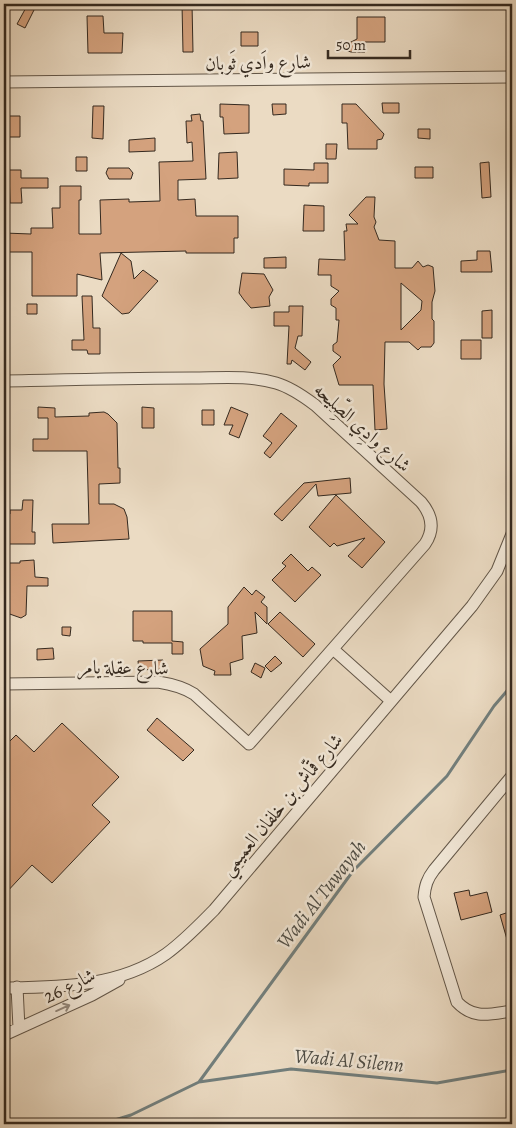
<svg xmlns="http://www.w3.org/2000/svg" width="516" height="1128" font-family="Alegreya,Amiri,serif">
<rect width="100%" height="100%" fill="#ebdbc3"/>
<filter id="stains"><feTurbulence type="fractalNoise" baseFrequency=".004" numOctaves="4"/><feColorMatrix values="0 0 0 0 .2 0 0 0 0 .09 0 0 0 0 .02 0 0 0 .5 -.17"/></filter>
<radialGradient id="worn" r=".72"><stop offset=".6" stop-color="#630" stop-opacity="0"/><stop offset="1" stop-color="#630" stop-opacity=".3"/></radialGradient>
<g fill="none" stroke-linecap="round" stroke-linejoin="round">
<path stroke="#727f7d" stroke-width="3" d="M 199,1082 L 353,871 L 447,776 L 494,706 L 512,685
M 102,1124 L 131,1115 L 199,1082 L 291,1069 L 437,1083 L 512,1070"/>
</g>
<path fill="#d4a27e" stroke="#34291f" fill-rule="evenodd" d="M 28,4 L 37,4 L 25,28 L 17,24 Z
M 182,4 L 192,4 L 193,52 L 183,52 Z
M 87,16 L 103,16 L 104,33 L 123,33 L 122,53 L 88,53 Z
M 357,17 L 385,17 L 385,42 L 365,42 L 365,52 L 351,52 L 339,48 L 357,39 Z
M 241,32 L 258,32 L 258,46 L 241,46 Z
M 382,103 L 399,103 L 399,113 L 383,113 Z
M 220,104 L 249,105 L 249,133 L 224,134 L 223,117 L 220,117 Z
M 272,104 L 286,104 L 286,114 L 273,115 Z
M 342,104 L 356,104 L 384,134 L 382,139 L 377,140 L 377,149 L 348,149 L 347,123 L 342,123 Z
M 93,106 L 104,106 L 103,139 L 92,138 Z
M 200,114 L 201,121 L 203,121 L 206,179 L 178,180 L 178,200 L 195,199 L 196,216 L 238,216 L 238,238 L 234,238 L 234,253 L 186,253 L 186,251 L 100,253 L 102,280 L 77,274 L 77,296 L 32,296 L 32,252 L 4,252 L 4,233 L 31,234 L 31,228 L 53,228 L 52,208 L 60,208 L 60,186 L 81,186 L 81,200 L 79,200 L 79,234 L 101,234 L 100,200 L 129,199 L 129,202 L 160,201 L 159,162 L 193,161 L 192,142 L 187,143 L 186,121 L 192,121 L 191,115 Z
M 4,116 L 20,116 L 20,137 L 4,137 Z
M 418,129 L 430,129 L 430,139 L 418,138 Z
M 155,138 L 155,151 L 129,152 L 129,140 Z
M 326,144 L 337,144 L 336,159 L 326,159 Z
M 237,152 L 238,178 L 218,179 L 219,153 Z
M 76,157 L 87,157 L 87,171 L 76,171 Z
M 489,162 L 491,197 L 482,198 L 480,163 Z
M 314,163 L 328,163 L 328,183 L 309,183 L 309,186 L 284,185 L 284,169 L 314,170 Z
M 415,167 L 433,167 L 433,178 L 415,178 Z
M 108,168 L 129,168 L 133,173 L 131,179 L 109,179 L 106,173 Z
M 9,170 L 21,170 L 21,178 L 48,178 L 48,188 L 21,188 L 22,203 L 10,203 Z
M 366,197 L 375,197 L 374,217 L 376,222 L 374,227 L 379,240 L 395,241 L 395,268 L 412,268 L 418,261 L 423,267 L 428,265 L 433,267 L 435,291 L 432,302 L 432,319 L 434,321 L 434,343 L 431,347 L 421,347 L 418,350 L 409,342 L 385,342 L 384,384 L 387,429 L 375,430 L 373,385 L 339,385 L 333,365 L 341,357 L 333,351 L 333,345 L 337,342 L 339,320 L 336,320 L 336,308 L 331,305 L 331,299 L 339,291 L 331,286 L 331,275 L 318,275 L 319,259 L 345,260 L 344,231 L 347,231 L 346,224 L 358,224 L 349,215 ZM 401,283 L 422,301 L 421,310 L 401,330 Z
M 304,205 L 324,206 L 324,231 L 303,231 Z
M 477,251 L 490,251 L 492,272 L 461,272 L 461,261 L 477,260 Z
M 121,253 L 131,261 L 134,279 L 143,270 L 158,281 L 129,313 L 122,314 L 102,296 Z
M 286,257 L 286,268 L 264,268 L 264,258 Z
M 242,273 L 264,274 L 273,290 L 269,297 L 270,306 L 251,308 L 244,300 L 239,293 Z
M 82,296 L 92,296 L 93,328 L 100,328 L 100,354 L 88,354 L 87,350 L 72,350 L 72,340 L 84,340 Z
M 27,304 L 37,304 L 37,314 L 27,314 Z
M 289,306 L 303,306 L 302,336 L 298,336 L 295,348 L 311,362 L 305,370 L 292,360 L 291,364 L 287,364 L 289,326 L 274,326 L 274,312 L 289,312 Z
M 492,310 L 492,338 L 482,338 L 482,311 Z
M 461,340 L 481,340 L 481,359 L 461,359 Z
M 38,407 L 55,408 L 55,417 L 89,416 L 89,413 L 104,412 L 108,414 L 117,423 L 118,468 L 120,468 L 120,483 L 99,484 L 99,504 L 114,504 L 124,509 L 127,517 L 129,539 L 53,543 L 52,524 L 89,524 L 87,451 L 33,451 L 33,439 L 48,439 L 48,418 L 38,418 Z
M 142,407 L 154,408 L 154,428 L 142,428 Z
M 231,407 L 248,414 L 239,438 L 229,434 L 233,425 L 224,425 Z
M 202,410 L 214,410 L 214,425 L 202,425 Z
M 281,413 L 297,426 L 270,458 L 264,453 L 272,443 L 263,436 Z
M 350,478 L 351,493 L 318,496 L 316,484 L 282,521 L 274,514 L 304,483 Z
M 336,495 L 385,542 L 362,568 L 348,556 L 365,538 L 337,546 L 334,543 L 330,547 L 309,527 Z
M 23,500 L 33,500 L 32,532 L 35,532 L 35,544 L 4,544 L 4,514 L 10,514 L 10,510 L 22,510 Z
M 291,554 L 308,571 L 312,567 L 321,575 L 295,602 L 272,580 L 286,566 L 282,563 Z
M 34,560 L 35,577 L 48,578 L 48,586 L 27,586 L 26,615 L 21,618 L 4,612 L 4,563 L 20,563 L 20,561 Z
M 244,587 L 252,595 L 256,590 L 265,597 L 261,602 L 267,607 L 267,624 L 255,612 L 257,633 L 242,636 L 243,659 L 230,663 L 231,675 L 214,675 L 215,671 L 203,666 L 200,649 L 228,624 L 228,607 Z
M 133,611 L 172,611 L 172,641 L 183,642 L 183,654 L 172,654 L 172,643 L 143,643 L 143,641 L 133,641 Z
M 280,612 L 315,644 L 303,657 L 268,624 Z
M 62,627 L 71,627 L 70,636 L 62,635 Z
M 53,648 L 54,659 L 37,660 L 37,649 Z
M 275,656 L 282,663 L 271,672 L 265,666 Z
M 163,660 L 164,669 L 139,670 L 138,661 Z
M 255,663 L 265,668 L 261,678 L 251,672 Z
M 157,718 L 194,750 L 183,761 L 147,730 Z
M 62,723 L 119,777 L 92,805 L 110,822 L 52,883 L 32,865 L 4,895 L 4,747 L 16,735 L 34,752 Z
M 469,890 L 470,896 L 487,892 L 492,912 L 461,920 L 454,893 Z
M 512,911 L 512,949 L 510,950 L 500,915 Z"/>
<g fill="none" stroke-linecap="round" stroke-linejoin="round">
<g stroke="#625648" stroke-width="13">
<path id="street" d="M 4,82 L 512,77
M 4,381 C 66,380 129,378 192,378 C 219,378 249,375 276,383 C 290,387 303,396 315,405 L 421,502 C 432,515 435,529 425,544 L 249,744 L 194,694 C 183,687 171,684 158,682 L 4,684
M 333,649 L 391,701
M 512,776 L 434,870 C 427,879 425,886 424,897 L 457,1002 C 474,1020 490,1014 512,1011
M 17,987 L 19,1028
M 4,988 C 59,987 119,987 166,954 C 184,941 199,925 214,910 L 472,606 L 497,571 L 512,534
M 4,1035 L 92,995 L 119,980"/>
</g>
<use href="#street" stroke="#f2e8d8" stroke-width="11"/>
</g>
<defs><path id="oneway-shaft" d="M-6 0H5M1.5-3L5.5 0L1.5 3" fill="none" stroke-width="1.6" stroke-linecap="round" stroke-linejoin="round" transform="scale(1.25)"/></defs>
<use stroke="#93887c" href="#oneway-shaft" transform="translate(63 1008) rotate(-24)"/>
<g text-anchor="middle" stroke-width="5" stroke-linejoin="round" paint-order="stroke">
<g font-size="19" fill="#34291f" stroke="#f2e8d8">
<text transform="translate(258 62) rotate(-1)" y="7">شارع واَدي ثَوبان</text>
<text transform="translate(363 427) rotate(42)" y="7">شارع وادِي الصِّليحه</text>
<text transform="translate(123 667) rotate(1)" y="7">شارع عقلة يامر</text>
<text transform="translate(281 804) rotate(-50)" y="7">شارع قمّاش بن خلفان العميمي</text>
<text transform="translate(69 985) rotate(-26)" y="7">شارع 26</text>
</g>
<g font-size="20" font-style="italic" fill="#4e4d46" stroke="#f2e8d8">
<text transform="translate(321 894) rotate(-52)" y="7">Wadi Al Tuwayah</text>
<text transform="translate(349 1060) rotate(5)" y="7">Wadi Al Silenn</text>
</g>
</g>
<rect width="516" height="1128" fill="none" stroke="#ebdbc3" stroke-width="20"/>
<rect x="5" y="5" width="506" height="1118" fill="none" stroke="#34291f" stroke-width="2.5"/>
<rect x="10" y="10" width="496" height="1108" fill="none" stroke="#34291f"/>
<path d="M328 50v8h82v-8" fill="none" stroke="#34291f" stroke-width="2.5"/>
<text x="336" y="50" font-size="15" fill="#34291f" stroke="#f2e8d8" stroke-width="4" paint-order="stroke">50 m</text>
<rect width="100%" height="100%" filter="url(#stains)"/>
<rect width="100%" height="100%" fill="url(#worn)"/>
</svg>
